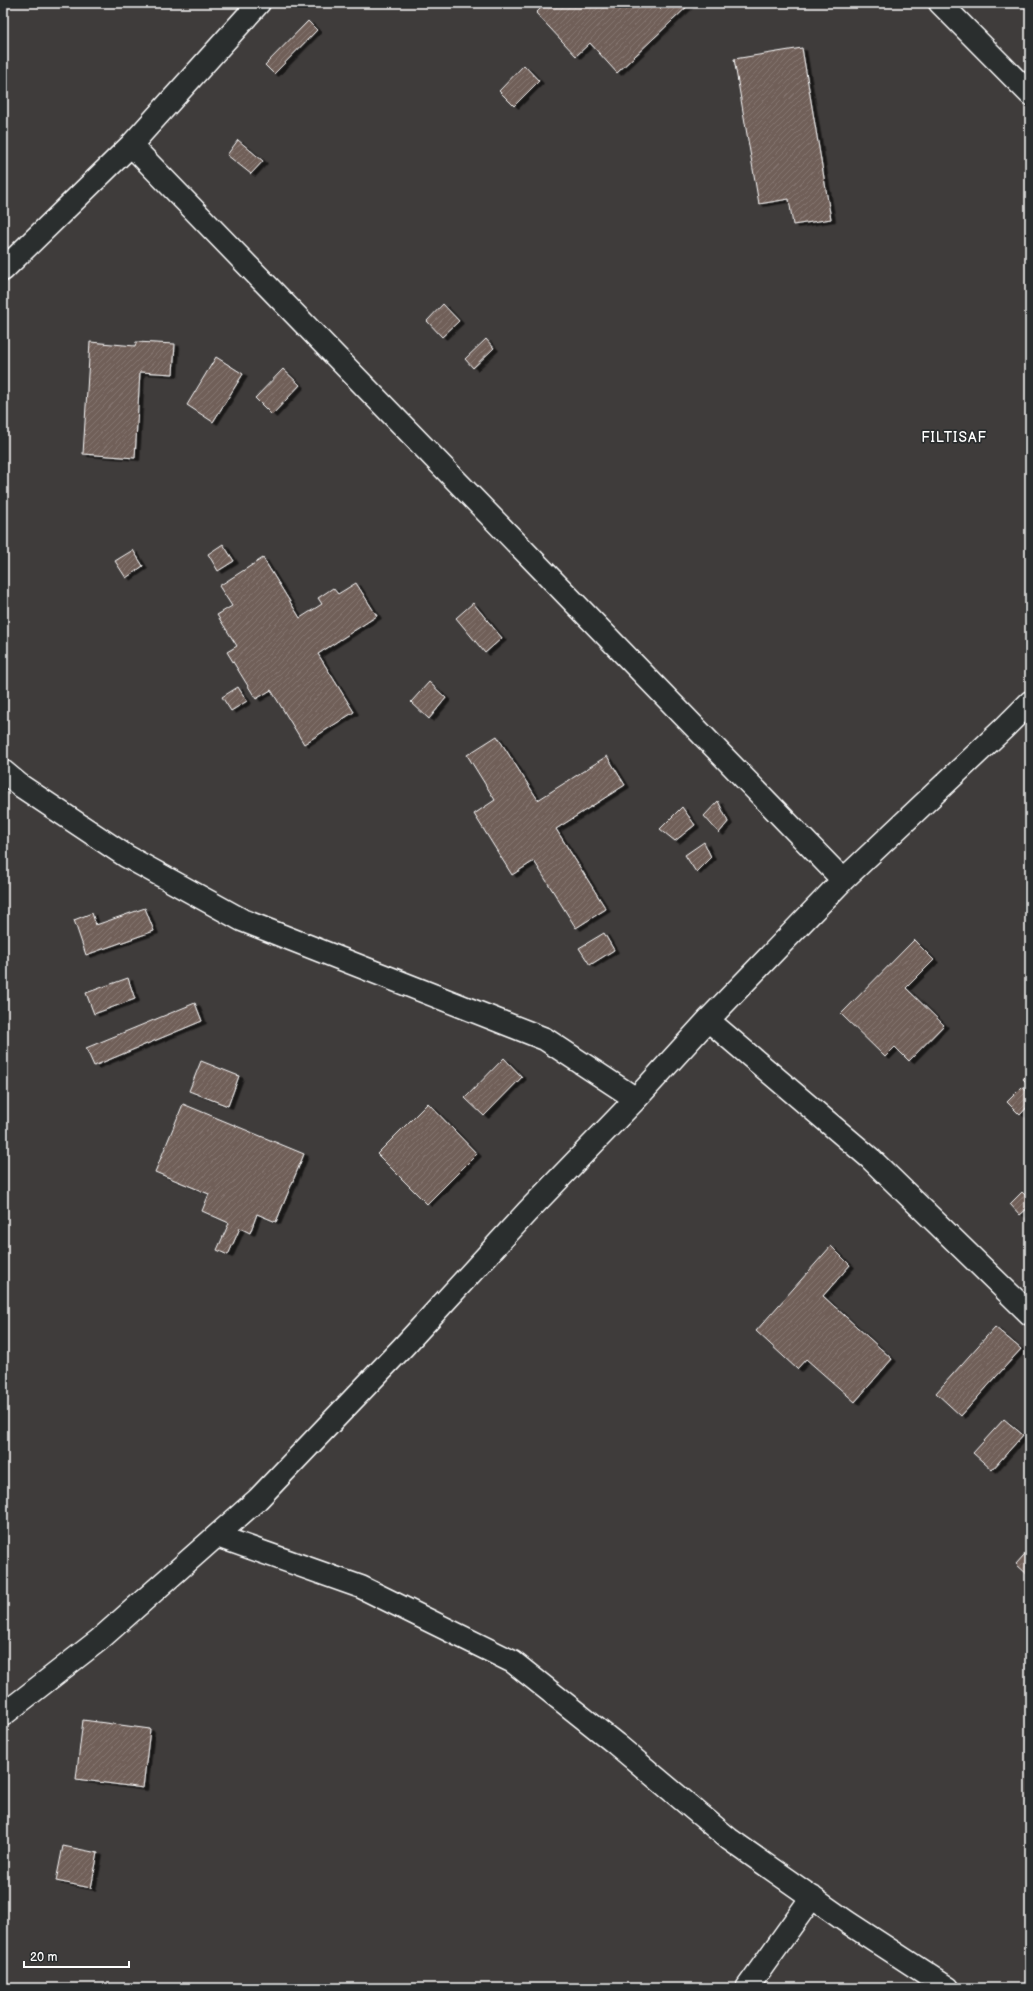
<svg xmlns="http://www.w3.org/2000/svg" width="1033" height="1991" font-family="'Balsamiq Sans',sans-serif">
<defs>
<pattern id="building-hatch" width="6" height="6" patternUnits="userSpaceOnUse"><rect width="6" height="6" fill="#705e58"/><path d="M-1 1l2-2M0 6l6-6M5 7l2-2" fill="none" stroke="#857671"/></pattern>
<filter id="shadow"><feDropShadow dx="4.5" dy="2.5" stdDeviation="0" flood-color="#0009"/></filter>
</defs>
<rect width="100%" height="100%" fill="#3f3c3b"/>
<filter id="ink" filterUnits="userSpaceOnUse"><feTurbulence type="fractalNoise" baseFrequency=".025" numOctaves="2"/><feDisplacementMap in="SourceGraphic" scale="8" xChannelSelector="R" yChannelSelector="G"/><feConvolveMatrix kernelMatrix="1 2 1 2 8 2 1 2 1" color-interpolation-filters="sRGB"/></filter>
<g filter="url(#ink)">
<path fill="url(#building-hatch)" stroke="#fff" filter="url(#shadow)" d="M 546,3 L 691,3 L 617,73 L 590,43 L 576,56 L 536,13 Z
M 308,21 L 317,30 L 274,74 L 265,65 Z
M 802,48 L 831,219 L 793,225 L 789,199 L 759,204 L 734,59 Z
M 524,65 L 539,81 L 514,106 L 499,91 Z
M 238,140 L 263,161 L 251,174 L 227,155 Z
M 443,304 L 459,321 L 442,337 L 427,321 Z
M 486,339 L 494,348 L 473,368 L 465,359 Z
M 90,342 L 135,346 L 136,342 L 175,344 L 173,374 L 140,372 L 135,458 L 83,454 Z
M 216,357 L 243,374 L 213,422 L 187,405 Z
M 283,369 L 300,385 L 272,415 L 255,398 Z
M 223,544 L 234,561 L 218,571 L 208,554 Z
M 133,550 L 143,566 L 126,578 L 115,561 Z
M 263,558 L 300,618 L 322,604 L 318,598 L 333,588 L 338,594 L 356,583 L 377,616 L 318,654 L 354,712 L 304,744 L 271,690 L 256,699 L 227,652 L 237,646 L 217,615 L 232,606 L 219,586 Z
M 473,603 L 502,638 L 485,653 L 456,618 Z
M 429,682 L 446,698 L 429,719 L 411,702 Z
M 238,687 L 247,701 L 231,711 L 222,697 Z
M 497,736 L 538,800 L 607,756 L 625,785 L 556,829 L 606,909 L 576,928 L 534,861 L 512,875 L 474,814 L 495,800 L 467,755 Z
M 718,801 L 728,822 L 719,833 L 704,816 Z
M 682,807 L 695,825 L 675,841 L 660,829 Z
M 704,842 L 711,857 L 696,872 L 685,855 Z
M 145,908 L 154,931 L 86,955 L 74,920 L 92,913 L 96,925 Z
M 604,933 L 614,950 L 590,965 L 579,948 Z
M 914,940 L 934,960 L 906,988 L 944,1025 L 909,1061 L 895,1047 L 885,1057 L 841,1014 Z
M 128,978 L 135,999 L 94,1014 L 86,993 Z
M 195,1003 L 202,1021 L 94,1066 L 86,1048 Z
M 504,1058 L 522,1077 L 484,1116 L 465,1098 Z
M 201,1061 L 239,1076 L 228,1106 L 189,1091 Z
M 1030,1071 L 1030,1086 L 1023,1079 Z
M 1022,1087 L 1030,1094 L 1030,1104 L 1020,1115 L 1007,1102 Z
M 428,1103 L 477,1154 L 427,1204 L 377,1154 Z
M 183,1104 L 304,1154 L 276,1222 L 257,1214 L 250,1233 L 240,1228 L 228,1255 L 217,1250 L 229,1223 L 202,1211 L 209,1194 L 155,1172 Z
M 1022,1192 L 1030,1200 L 1030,1206 L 1020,1215 L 1010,1204 Z
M 831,1246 L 850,1265 L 823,1296 L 892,1359 L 855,1402 L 806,1359 L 797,1369 L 756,1331 Z
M 995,1327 L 1021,1349 L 961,1416 L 936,1393 Z
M 1004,1419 L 1023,1435 L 992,1470 L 973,1453 Z
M 1030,1548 L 1030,1577 L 1016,1564 Z
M 83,1720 L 150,1729 L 143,1788 L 76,1779 Z
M 63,1846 L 98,1853 L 91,1888 L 56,1881 Z"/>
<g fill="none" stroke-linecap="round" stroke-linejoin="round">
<g stroke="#fff" stroke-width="25">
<path id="minor" d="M 940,3 L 1030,94
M 131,145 L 843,880
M 3,270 L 131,145 L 259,3
M 3,771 L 21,786 L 126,856 L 242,920 L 545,1039 L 636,1099
M 708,1020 L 871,1159 L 1030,1314
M 217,1536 L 361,1587 L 513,1662 L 616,1744 L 729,1839 L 847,1922 L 948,1988
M 3,1715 L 99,1640 L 258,1499 L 403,1347 L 527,1212 L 636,1099 L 708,1020 L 843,880 L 1003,729 L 1030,702
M 747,1988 L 812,1897"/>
</g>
<use href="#minor" stroke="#2a2d2e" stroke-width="22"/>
</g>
</g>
<g text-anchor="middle" stroke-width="3.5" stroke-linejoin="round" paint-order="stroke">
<g font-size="14" letter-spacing="1" fill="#fff" stroke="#2a2d2e">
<text x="954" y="442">FILTISAF</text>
</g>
</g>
<rect width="1033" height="1991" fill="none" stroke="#2a2d2e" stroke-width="16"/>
<rect x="8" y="8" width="1017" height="1975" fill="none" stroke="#fff" stroke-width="1.5" filter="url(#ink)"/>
<path d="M24 1961v6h105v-6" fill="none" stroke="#ffffff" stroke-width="2"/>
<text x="30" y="1961" font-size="12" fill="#ffffff" stroke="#2a2d2e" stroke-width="3" paint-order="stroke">20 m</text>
</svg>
